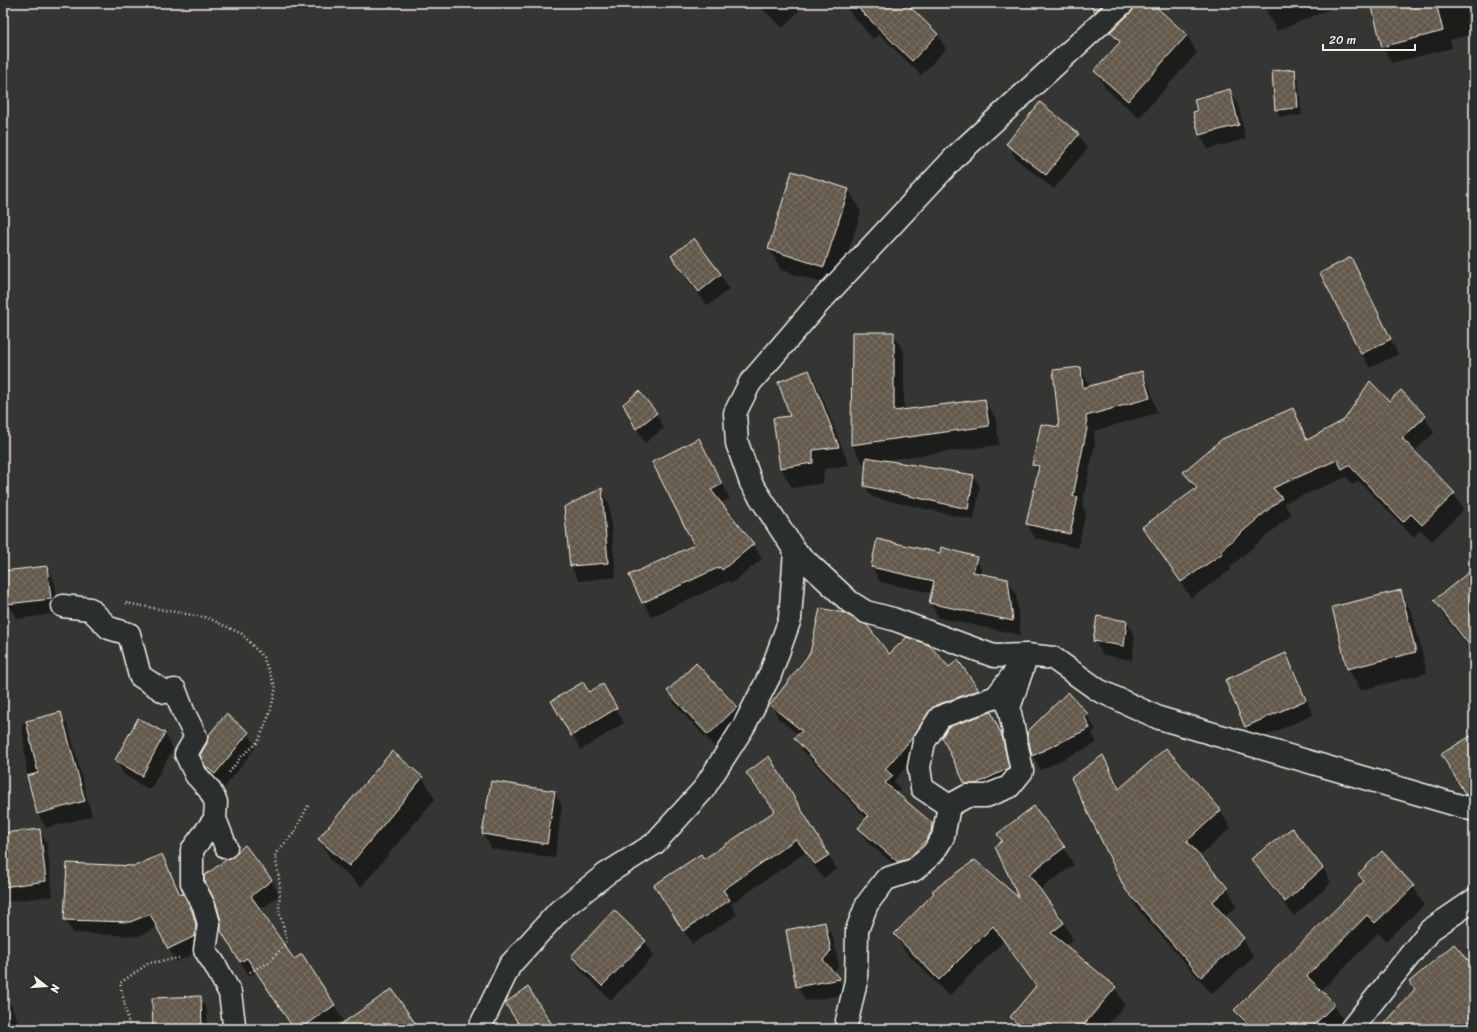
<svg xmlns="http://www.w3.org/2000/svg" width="1477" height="1032" font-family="Sriracha,sans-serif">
<defs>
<pattern id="building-cross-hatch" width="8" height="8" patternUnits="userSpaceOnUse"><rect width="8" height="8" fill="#63594b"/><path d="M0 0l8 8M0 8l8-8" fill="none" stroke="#7a7165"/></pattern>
</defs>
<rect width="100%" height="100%" fill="#353634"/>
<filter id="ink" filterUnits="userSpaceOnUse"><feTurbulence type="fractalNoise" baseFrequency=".025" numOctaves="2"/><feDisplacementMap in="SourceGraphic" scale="8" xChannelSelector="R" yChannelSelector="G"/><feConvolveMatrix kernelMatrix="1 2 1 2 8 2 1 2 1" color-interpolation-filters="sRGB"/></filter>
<g filter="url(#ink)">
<path fill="#0007" d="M 756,3 L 805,3 L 805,4 L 783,28 Z
M 842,3 L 914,3 L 909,7 L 937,34 L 946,49 L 921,75 L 879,34 L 873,39 Z
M 1085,3 L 1151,3 L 1187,35 L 1197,53 L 1139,118 L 1106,89 L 1096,72 L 1119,45 L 1111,32 L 1135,8 L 1130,8 L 1105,29 Z
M 1262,3 L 1345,3 L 1277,31 Z
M 1372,3 L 1474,3 L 1474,34 L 1450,40 L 1452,48 L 1392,63 L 1382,46 Z
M 1294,70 L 1298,77 L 1302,115 L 1280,117 L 1276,110 Z
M 1229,90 L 1238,105 L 1246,139 L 1208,149 L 1200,135 L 1194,112 Z
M 1078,134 L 1087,149 L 1054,189 L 1016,159 L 1008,144 Z
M 793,172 L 849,190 L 861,212 L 837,288 L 781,270 L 769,248 Z
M 673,257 L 720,274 L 729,289 L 708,306 L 681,271 Z
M 1358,273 L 1398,354 L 1370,368 L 1362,354 Z
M 893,333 L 904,352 L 904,411 L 985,400 L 996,419 L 999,445 L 884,460 L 973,475 L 980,487 L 974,520 L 872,497 L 865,486 L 867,463 L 863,463 L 852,445 Z
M 1081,368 L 1090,387 L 1141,372 L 1150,387 L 1157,413 L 1094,431 L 1095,443 L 1082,506 L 1086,512 L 1078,548 L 1035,538 L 1027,524 L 1038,473 L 1034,465 L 1061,429 Z
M 809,371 L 820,391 L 849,466 L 824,469 L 823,483 L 792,488 L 781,468 L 774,419 L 792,417 Z
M 1389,402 L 1425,417 L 1434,433 L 1414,452 L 1454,493 L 1463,510 L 1432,541 L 1421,530 L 1413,537 L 1359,481 L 1352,485 L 1347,477 L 1284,503 L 1291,515 L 1230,567 L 1231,570 L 1191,598 L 1144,527 L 1196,491 L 1184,472 L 1293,409 L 1309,440 Z
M 624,404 L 656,413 L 664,428 L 645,443 Z
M 707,454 L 730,499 L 721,503 L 753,544 L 762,559 L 731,584 L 729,581 L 651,617 L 631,576 L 695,545 Z
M 601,490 L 609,504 L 616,577 L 579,581 L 571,566 L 566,508 Z
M 941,555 L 976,558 L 984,575 L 1007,580 L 1016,594 L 1021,635 L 939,618 L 930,603 L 932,593 L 880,582 L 872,567 Z
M 47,567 L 55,582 L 59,613 L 17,619 L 8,604 L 5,572 Z
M 1474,569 L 1474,647 L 1471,650 L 1443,615 L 1435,600 Z
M 1400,591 L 1412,613 L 1427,673 L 1361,690 L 1348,669 Z
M 1127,622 L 1135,637 L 1132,660 L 1103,655 L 1094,640 Z
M 1285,655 L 1294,669 L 1313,715 L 1254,741 L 1246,726 Z
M 889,656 L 949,668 L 958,662 L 986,704 L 944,719 L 920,751 L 894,781 L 900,790 L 896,794 L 931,824 L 940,838 L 907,875 L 867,842 L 860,828 L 867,819 L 803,751 L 795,738 L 799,735 L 779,719 L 771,705 Z
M 602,685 L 624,723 L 581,750 L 553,701 L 588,693 Z
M 668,691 L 736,707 L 744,722 L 717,749 L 676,706 Z
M 1068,694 L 1087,715 L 1096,730 L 1092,733 L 1097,743 L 1041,770 L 1033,756 L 1028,732 Z
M 61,713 L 69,728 L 92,816 L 46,828 L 38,814 L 27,773 L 22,723 Z
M 990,713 L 1010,751 L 1016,782 L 974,798 L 965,784 Z
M 138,719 L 165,734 L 173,749 L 150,790 L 124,775 L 116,760 Z
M 248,733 L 256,747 L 224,788 L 215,781 L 206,765 Z
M 1474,735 L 1474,807 L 1451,769 Z
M 1166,749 L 1220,811 L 1231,828 L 1199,857 L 1227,888 L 1237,906 L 1225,917 L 1243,939 L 1254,957 L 1212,994 L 1136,907 L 1126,888 L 1102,756 L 1120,790 Z
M 392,752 L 423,778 L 435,799 L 361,887 L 331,860 L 319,839 Z
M 748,773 L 828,855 L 837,869 L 823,878 L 805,853 L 731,904 L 737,915 L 692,944 L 655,885 L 704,861 L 775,812 Z
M 554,792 L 562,806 L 555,858 L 492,849 L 483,834 Z
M 39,830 L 47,844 L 53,896 L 3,902 L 3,834 Z
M 996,847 L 1064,848 L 1074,865 L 1039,890 L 1064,923 L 1073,940 L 1065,946 L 1115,988 L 1125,1005 L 1104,1029 L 1018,1029 L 1011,1018 L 1036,987 L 1003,942 L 949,996 L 905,951 L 895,934 L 1022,901 Z
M 162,856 L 181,896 L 183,894 L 200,925 L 202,950 L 176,962 L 158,927 L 138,936 L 73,933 L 65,920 L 135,867 Z
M 1253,860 L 1323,868 L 1331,883 L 1294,916 L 1261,874 Z
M 1359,874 L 1413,886 L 1424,905 L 1386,941 L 1378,933 L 1321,991 L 1334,1005 L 1345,1023 L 1339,1029 L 1247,1029 L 1236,1010 L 1364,882 Z
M 271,880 L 280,895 L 260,910 L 293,960 L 301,955 L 334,1005 L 343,1020 L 329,1029 L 294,1029 L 256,972 L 249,976 L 222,931 L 222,921 L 217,902 Z
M 825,923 L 833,937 L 839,966 L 833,972 L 848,994 L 806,1001 L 797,987 L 787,931 Z
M 645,941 L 654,956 L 611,1000 L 581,971 L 572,956 Z
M 1474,959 L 1474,1029 L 1381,1029 L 1415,990 L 1410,982 L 1469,963 Z
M 3,992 L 11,1005 L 21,1029 L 3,1029 Z
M 200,997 L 207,1010 L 208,1029 L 154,1029 Z"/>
<path fill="url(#building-cross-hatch)" stroke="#f4f1e8" d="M 853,3 L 906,3 L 938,34 L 912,61 Z
M 1088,3 L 1104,3 L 1095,12 Z
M 1135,3 L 1152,3 L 1187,35 L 1128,101 L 1094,71 L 1120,42 L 1110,32 L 1131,12 Z
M 1371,3 L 1436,3 L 1443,31 L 1382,47 Z
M 1295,69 L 1298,108 L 1275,110 L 1272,71 Z
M 1230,89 L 1239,125 L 1199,135 L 1193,112 L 1197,111 L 1194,99 Z
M 1040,102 L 1079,134 L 1046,175 L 1006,144 Z
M 792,171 L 849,189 L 824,267 L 768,249 Z
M 694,238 L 721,274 L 699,292 L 671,256 Z
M 1351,257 L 1391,339 L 1361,354 L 1320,273 Z
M 852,332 L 894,332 L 894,411 L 985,399 L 989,426 L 851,445 Z
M 1081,367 L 1083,388 L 1142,371 L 1150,398 L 1086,416 L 1087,428 L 1073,496 L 1078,497 L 1070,534 L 1026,524 L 1039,466 L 1032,465 L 1041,424 L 1059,427 L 1053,370 Z
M 809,370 L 839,447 L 813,450 L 813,463 L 780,468 L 773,418 L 790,416 L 778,382 Z
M 1370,381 L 1389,401 L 1401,390 L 1426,416 L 1402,438 L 1455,493 L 1422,525 L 1411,514 L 1403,522 L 1349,465 L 1342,469 L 1337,460 L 1273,488 L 1282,498 L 1221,550 L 1223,553 L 1181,582 L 1142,527 L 1197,488 L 1183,472 L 1222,439 L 1293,408 L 1307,440 L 1344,420 Z
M 639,391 L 657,413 L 636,429 L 623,404 Z
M 699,438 L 722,484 L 711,490 L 754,544 L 722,570 L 720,567 L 642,603 L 629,575 L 694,545 L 652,462 Z
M 866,457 L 974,475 L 968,509 L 864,486 Z
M 602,488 L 608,563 L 570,566 L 564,507 Z
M 877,539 L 940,553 L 941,547 L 977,557 L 973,572 L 1008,579 L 1013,621 L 929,603 L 934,581 L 871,567 Z
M 47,566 L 51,599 L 7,604 L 4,571 Z
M 1474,568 L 1474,651 L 1434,600 Z
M 1401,590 L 1416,652 L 1347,669 L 1332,607 Z
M 820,608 L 844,613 L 867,625 L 889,654 L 907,637 L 929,645 L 949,667 L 958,660 L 979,690 L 936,705 L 930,710 L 913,737 L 885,769 L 893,776 L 885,783 L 932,823 L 931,832 L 927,839 L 908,859 L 898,862 L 858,828 L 868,816 L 794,738 L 802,731 L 770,705 L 810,653 Z
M 1097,616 L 1127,621 L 1124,646 L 1093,641 Z
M 1286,653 L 1306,700 L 1245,727 L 1225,680 Z
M 696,663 L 737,707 L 708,735 L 667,691 Z
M 583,682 L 589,692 L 603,684 L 617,708 L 571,736 L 551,701 Z
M 1068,692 L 1088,714 L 1085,718 L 1090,728 L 1032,756 L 1027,732 Z
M 61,712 L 85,801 L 37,814 L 27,776 L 38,773 L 26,721 Z
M 991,712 L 1002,736 L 1009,768 L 976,784 L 965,784 L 942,737 L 948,727 Z
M 226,714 L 249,732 L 215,774 L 205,766 L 200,755 L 207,743 L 208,736 Z
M 138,718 L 165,733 L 142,776 L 115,760 Z
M 1474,734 L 1474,797 L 1466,795 L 1441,754 Z
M 1166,748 L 1221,810 L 1187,841 L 1228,888 L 1212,902 L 1244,938 L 1201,977 L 1125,889 L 1071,778 L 1103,755 L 1119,789 Z
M 392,751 L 423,777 L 349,866 L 318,839 Z
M 769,756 L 829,855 L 815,864 L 796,839 L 723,890 L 730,900 L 683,931 L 654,885 L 701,854 L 704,859 L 775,811 L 746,773 Z
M 491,781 L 555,791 L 547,844 L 482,834 Z
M 1034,806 L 1065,847 L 1029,874 L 1064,923 L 1051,933 L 1116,987 L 1080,1029 L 1023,1029 L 1010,1017 L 1036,986 L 993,926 L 939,980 L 894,934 L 934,893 L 932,891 L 975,860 L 1019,898 L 995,847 L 1002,841 L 997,834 Z
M 1292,828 L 1323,868 L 1285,902 L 1251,859 Z
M 40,829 L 46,881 L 3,887 L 3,833 Z
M 245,845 L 272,880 L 251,896 L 294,959 L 302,954 L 335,1005 L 300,1029 L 294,1029 L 247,958 L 240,962 L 221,931 L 221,921 L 216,903 L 204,880 L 204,876 L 227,859 L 235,855 L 238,851 Z
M 1382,851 L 1414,886 L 1375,923 L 1367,915 L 1307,976 L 1335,1004 L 1310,1029 L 1253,1029 L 1234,1010 L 1364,881 L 1358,874 Z
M 162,854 L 180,895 L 183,893 L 192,911 L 196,925 L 195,936 L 168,949 L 150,914 L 130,922 L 64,920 L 67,863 L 135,866 Z
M 614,910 L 646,941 L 602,986 L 571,956 Z
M 825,922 L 831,951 L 823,960 L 840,979 L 796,987 L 786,930 Z
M 1454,944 L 1474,967 L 1474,1029 L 1380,1029 L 1415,989 L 1409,982 Z
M 528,987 L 555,1029 L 522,1029 L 505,1003 Z
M 392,989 L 419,1029 L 334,1029 Z
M 201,996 L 202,1029 L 153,1029 L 152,998 Z"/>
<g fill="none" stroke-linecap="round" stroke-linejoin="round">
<g stroke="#f4f1e8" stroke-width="25">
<path id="minor" d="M 1123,3 L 957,155 L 817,305 L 750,383 L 735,413 L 737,443 L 751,483 L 795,551 L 850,602 L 866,612 L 893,619 L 994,656 L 1027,655 L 1053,658 L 1098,690 L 1159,718 L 1474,810
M 63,606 L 90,609 L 109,628 L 129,634 L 140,676 L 165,692 L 175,690 L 183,711 L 196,737 L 186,754 L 196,775 L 209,789 L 216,802 L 215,819 L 226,847
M 949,806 L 922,788 L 919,767 L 924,742 L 940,717 L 996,697 L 1016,671
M 215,819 L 192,850 L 192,883 L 204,906 L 209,924 L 205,950 L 215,965 L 230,993 L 234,1024 L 233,1029
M 847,1021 L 856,981 L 857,930 L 867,904 L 886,879 L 914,870 L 933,853 L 943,837 L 949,806 L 967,796 L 986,796 L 1009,787 L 1022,771 L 1009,708 L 1027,655
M 479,1029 L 510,965 L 559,911 L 606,874 L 654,844 L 703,790 L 744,726 L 770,675 L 790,619 L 795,551
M 1351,1029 L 1430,930 L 1474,900"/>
</g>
<path stroke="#f4f1e8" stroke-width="2.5" stroke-dasharray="1 3" stroke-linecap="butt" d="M 126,603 L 208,618 L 242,634 L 263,657 L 276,688 L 270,713 L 258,742 L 240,758 L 229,773
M 250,972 L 270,962 L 287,941 L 279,911 L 280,886 L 275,854 L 294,833 L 309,804
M 130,1029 L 120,983 L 149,963 L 179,958"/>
<use href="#minor" stroke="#2a2d2e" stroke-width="22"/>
</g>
</g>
<rect width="1477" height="1032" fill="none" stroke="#2a2d2e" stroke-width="16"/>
<rect x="8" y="8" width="1461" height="1016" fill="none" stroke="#f4f1e8" stroke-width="1.5" filter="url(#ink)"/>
<g transform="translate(46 986) rotate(107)" stroke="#2a2d2e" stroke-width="3" paint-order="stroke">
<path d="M0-3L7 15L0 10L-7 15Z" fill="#f4f1e8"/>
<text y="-6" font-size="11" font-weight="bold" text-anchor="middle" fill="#f4f1e8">N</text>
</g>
<path d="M1323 44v6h92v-6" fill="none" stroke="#f4f1e8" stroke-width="2"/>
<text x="1329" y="44" font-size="12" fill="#f4f1e8" stroke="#2a2d2e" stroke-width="3" paint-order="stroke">20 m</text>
</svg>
